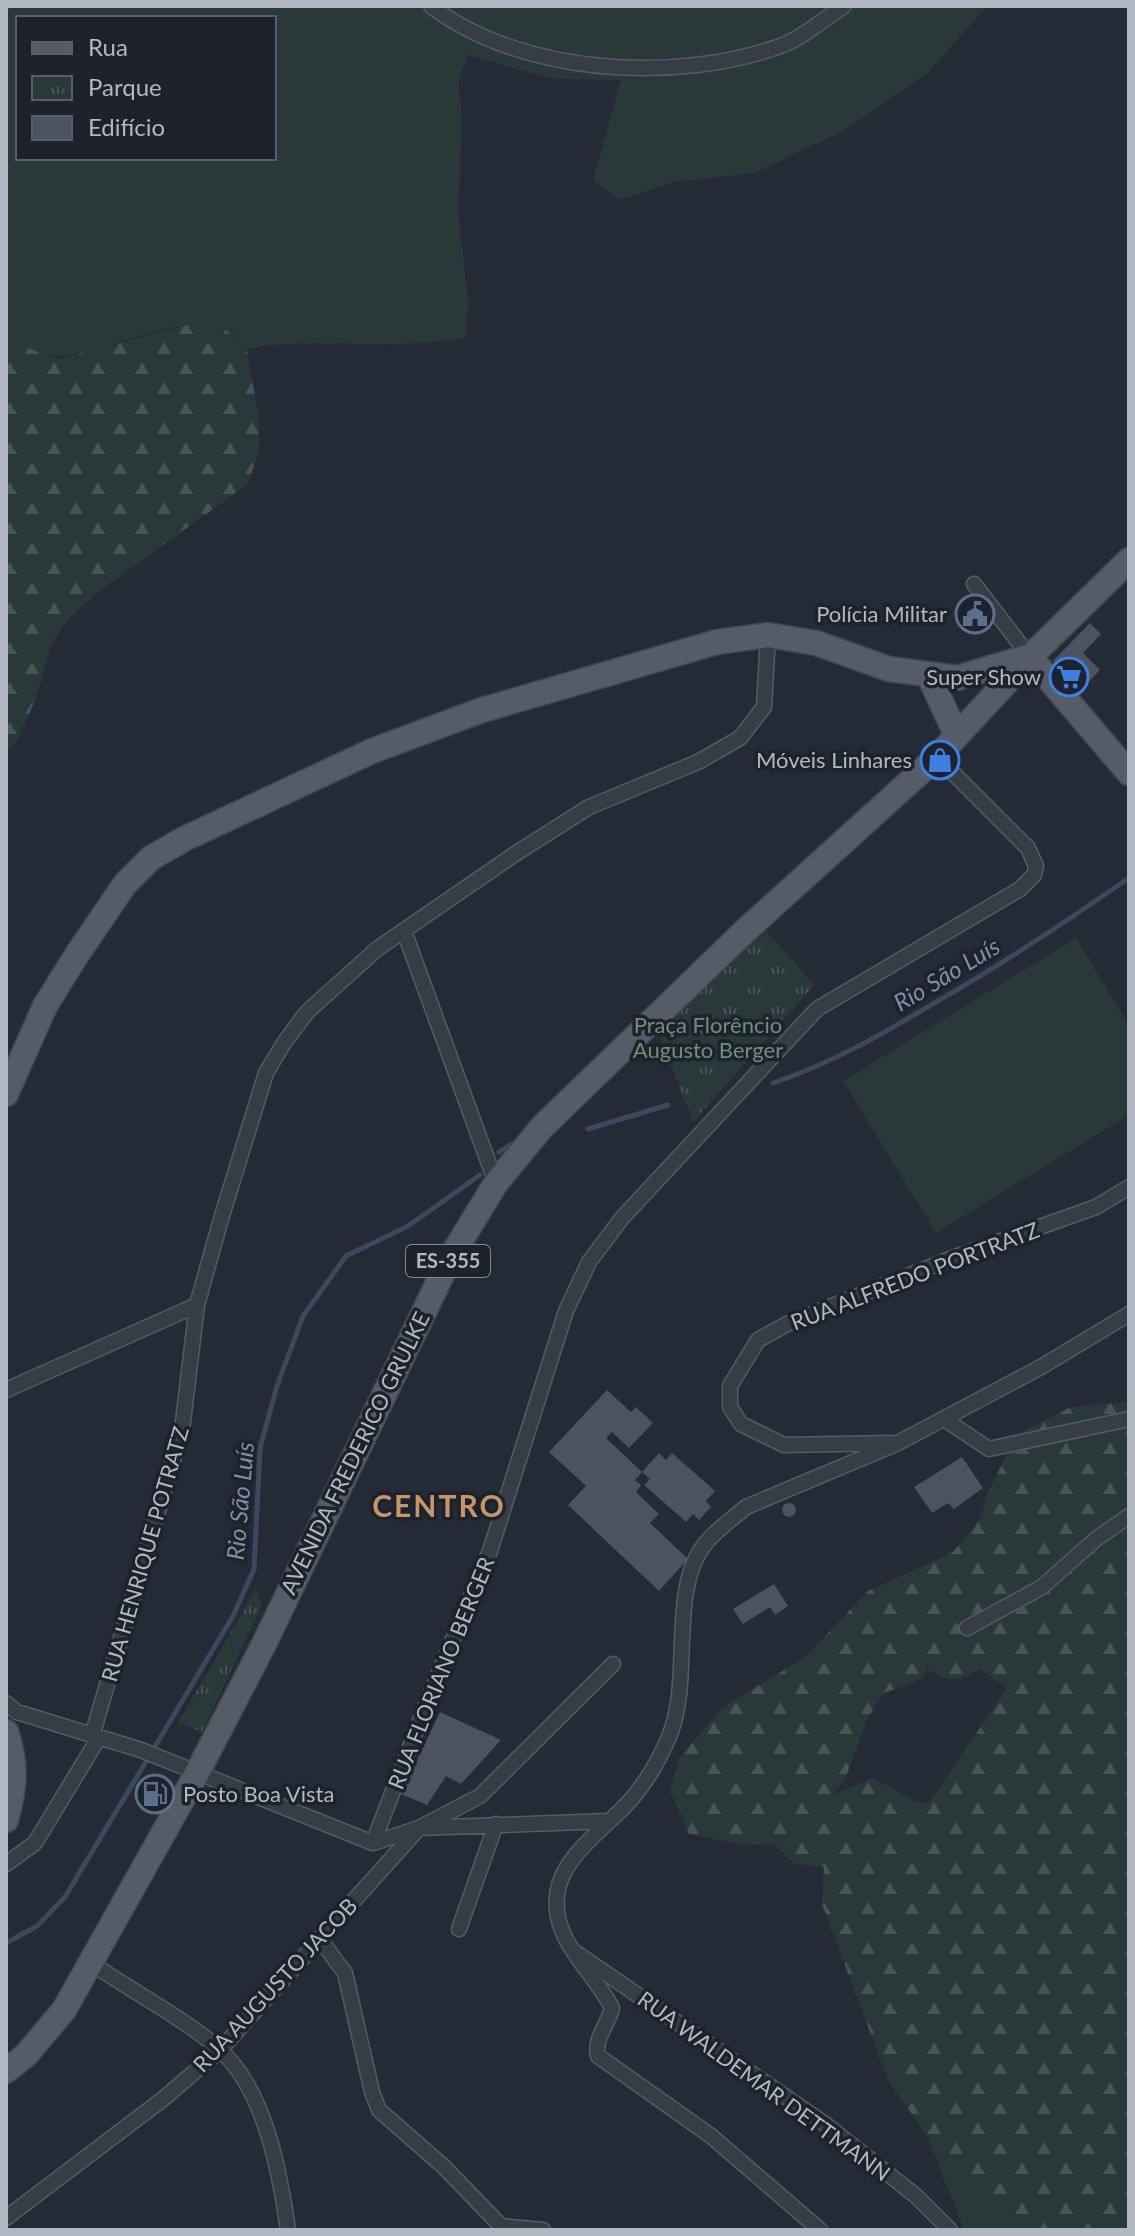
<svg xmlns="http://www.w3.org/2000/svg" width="1135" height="2236" font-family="Lato,sans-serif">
<defs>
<pattern id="forest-firs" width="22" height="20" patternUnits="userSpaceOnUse" patternTransform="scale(2)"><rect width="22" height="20" fill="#29393a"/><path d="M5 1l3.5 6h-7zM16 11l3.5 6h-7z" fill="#465455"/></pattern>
<pattern id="park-tufts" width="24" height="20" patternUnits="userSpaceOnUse" patternTransform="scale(2)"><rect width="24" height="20" fill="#29393a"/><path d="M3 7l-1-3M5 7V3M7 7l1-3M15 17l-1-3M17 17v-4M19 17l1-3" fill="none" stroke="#465455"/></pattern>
</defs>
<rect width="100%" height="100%" fill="#242b37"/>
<path fill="#29393a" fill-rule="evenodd" d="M 6,6 L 988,6 L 926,74 L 845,130 L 755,173 L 674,182 L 619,200 L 593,180 L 621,80 L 553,79 L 468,55 L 458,80 L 462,117 L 458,211 L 468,298 L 466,337 C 393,353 319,335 247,349 C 240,343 232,332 223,330 C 150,307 76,388 6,340 ZM 18,18 L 274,18 L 274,158 L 18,158 Z
M 1076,938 L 1129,1025 L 1129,1115 L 936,1233 L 843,1081 Z
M 928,2138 L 941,2156 L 1035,2230 L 964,2230 Z"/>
<path fill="url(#forest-firs)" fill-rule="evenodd" d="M 191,324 L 226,330 L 247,349 L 259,419 L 259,450 L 248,484 L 98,592 L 66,621 L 49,650 L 36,698 L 18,739 L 6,753 L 6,340 L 58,359 Z
M 1129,1402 L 1129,2230 L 1035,2230 L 941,2156 L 888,2080 L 822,1904 L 824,1867 L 794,1864 L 773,1843 L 746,1845 L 689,1834 L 670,1790 L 680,1757 L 722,1708 L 805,1657 L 868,1591 L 953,1552 L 980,1519 L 988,1491 L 1018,1434 L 1071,1407 ZM 927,1669 C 948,1683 960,1682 980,1669 L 1007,1688 L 929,1803 L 916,1802 L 873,1778 L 832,1795 L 845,1779 L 868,1718 L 884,1693 L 920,1680 Z"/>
<path fill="url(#park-tufts)" d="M 761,925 L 814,985 L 693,1122 L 655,1024 Z
M 256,1589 L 262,1605 L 202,1732 L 178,1723 Z"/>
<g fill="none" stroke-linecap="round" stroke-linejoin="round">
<path stroke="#3b485e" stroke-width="5" d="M 773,1083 C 836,1062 891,1029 948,995 C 1010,959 1070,919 1129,878
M 588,1129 L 668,1105
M 499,1152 L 515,1142
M 6,1943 L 37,1926 L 65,1897 L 233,1616 L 254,1569 L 260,1448 L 277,1386 L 303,1316 L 346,1256 L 408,1226 L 480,1175"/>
</g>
<path fill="#4b5260" d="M 1090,623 L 1101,634 L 1083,653 L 1100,670 L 1082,689 L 1053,661 Z
M 607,1390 L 631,1412 L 636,1407 L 653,1423 L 629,1448 L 612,1432 L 606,1438 L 642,1472 L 635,1480 L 641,1485 L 636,1492 L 659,1514 L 650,1523 L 688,1559 L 659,1591 L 568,1505 L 586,1486 L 549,1452 Z
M 659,1453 L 666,1460 L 672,1453 L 715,1491 L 706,1501 L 711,1507 L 699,1520 L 693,1514 L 686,1522 L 644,1485 L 650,1479 L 642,1472 Z
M 962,1457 L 983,1488 L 954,1509 L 948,1503 L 932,1513 L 914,1487 Z
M782 1510a7 7 0 1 1 14 0a7 7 0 1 1-14 0Z
M 774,1584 L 788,1606 L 775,1615 L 770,1607 L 743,1624 L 733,1609 Z
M 440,1712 L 501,1740 L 461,1784 L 446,1776 L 427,1805 L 401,1794 Z"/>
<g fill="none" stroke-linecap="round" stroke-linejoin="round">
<g stroke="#555b65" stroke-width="17">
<path id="street" d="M 431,6 C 521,75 678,84 783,45 C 804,37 825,18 844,6
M 974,584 L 1030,657
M 404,931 L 496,1183
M 6,1390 L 197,1305
M 944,1419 L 989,1449 L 1129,1419
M 892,1443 L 784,1445 L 741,1424 L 730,1407 L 730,1386 L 758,1340 L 787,1324 L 955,1257 L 1096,1207 L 1129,1187
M 967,1628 L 1042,1587 L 1096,1539 L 1129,1516
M 6,1703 L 17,1712 L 141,1750 L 373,1843 L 419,1828 L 609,1821
M 92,1736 L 182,1430 L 197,1305 L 221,1219 L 266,1073 L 284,1043 L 307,1012 L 377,949 L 515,854 L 589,807 L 698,762 L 740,738 L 764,707 L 768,635
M 373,1843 L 433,1687 L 490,1551 L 566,1311 L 589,1262 L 622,1218 L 817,1009 L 1020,889 L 1034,875 L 1036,866 L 1028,848 L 937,757
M 6,1864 L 35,1843 L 98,1739
M 459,1929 L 496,1824
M 319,1938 L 345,1973 L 372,2092 L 379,2110 L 444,2167 L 501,2226 L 543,2230
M 575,1952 L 825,2124 L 916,2196 L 950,2230
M 91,1963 C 130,1990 185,2019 219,2049 C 265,2089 280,2173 288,2230
M 6,2218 L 163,2099 L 220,2050 L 419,1828 L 480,1796 L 613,1664
M 820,2230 L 711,2136 L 598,2056 C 594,2038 608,2025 612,2008 C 594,1971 552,1942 557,1896 C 560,1855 610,1826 634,1796 C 648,1779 659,1760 668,1739 C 693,1684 669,1595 702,1548 C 713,1532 731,1520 746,1507 L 896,1444 L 1041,1367 L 1129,1314"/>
</g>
<g stroke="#404650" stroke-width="27">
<path id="primary" d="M 1030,657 L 1129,773
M 929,676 L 956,734
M 6,1094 L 45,1006 L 76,956 L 125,884 L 151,858 L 184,839 L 372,751 L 482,710 L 717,642 L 768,635 L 816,643 L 889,669 L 957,678 L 1027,657
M 6,1732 C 17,1764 15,1788 6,1820
M 6,2071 L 26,2055 L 64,2010 L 196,1775 L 264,1644 L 449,1260 L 496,1183 L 542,1127 L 745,931 L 937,757 L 1030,657 L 1129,560"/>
</g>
<use href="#street" stroke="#373d47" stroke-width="14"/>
<use href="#primary" stroke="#555c67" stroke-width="24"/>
</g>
<defs>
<g id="civic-ring" transform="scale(2)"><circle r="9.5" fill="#1d222c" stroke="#5c6f8a" stroke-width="1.5"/><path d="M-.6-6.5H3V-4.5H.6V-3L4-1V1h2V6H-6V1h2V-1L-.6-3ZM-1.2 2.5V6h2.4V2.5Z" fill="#5c6f8a"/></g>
<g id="supermarket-ring" transform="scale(2)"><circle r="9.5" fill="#1d222c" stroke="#3f7fe0" stroke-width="1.5"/><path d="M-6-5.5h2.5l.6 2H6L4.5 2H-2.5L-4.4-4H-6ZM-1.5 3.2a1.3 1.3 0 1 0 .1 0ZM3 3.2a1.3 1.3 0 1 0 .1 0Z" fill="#3f7fe0"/></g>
<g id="shop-ring" transform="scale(2)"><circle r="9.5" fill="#1d222c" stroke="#3f7fe0" stroke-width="1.5"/><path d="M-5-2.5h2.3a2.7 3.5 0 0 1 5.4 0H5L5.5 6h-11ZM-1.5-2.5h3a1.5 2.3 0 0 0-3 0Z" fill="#3f7fe0"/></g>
<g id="fuel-ring" transform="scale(2)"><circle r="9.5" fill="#1d222c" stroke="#5c6f8a" stroke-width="1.5"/><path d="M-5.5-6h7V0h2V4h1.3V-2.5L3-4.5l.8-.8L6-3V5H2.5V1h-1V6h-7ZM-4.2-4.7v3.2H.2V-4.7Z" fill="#5c6f8a"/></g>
</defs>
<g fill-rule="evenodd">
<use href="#civic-ring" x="975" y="614"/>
<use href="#supermarket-ring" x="1069" y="677"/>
<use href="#shop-ring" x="940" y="760"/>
<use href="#fuel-ring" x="155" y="1794"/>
</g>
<g text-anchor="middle" stroke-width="7" stroke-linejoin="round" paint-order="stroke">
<rect fill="#1d222c" stroke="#858b96" stroke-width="2" x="406" y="1245" width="84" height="32" rx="6"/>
<g font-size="20" font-weight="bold" fill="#b2b8c3">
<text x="448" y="1268">ES-355</text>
</g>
<g font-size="22" fill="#b2b8c3" stroke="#1d222c" text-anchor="end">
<text x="947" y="622">Polícia Militar</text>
<text x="1041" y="685">Super Show</text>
<text x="912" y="768">Móveis Linhares</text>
<text x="183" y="1802" text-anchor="start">Posto Boa Vista</text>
</g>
<g font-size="22" fill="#6c9176" stroke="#1d222c">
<text x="708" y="1033">Praça Florêncio<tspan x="708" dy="25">Augusto Berger</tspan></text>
</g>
<g font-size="22" fill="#b2b8c3" stroke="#1d222c">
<text transform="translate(915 1276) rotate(-21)" y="8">RUA ALFREDO PORTRATZ</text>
<text transform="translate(355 1453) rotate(-64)" y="8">AVENIDA FREDERICO GRULKE</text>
<text transform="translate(145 1554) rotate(-74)" y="8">RUA HENRIQUE POTRATZ</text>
<text transform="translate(441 1673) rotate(-68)" y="8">RUA FLORIANO BERGER</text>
<text transform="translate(275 1985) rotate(-47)" y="8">RUA AUGUSTO JACOB</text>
<text transform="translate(764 2086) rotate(36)" y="8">RUA WALDEMAR DETTMANN</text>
</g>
<g font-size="24" font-style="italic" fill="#7d8ea8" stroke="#1d222c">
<text transform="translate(947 975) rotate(-31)" y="8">Rio São Luís</text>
<text transform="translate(241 1501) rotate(-85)" y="8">Rio São Luís</text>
</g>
<g font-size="30" font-weight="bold" letter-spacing="2" fill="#c6966b" stroke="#1d222c">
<text x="439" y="1517">CENTRO</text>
</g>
</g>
<rect width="1135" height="2236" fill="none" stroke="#b2b8c3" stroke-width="16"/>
<rect x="16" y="16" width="260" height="144" fill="#1d222c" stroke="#595e68" stroke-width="2"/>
<rect x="32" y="42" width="40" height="12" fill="#555c67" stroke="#595e68" stroke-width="2"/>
<text x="88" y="56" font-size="24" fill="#b2b8c3">Rua</text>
<rect x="32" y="76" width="40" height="24" fill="url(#park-tufts)" stroke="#595e68" stroke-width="2"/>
<text x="88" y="96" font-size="24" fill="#b2b8c3">Parque</text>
<rect x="32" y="116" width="40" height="24" fill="#4b5260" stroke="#595e68" stroke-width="2"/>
<text x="88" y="136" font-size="24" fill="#b2b8c3">Edifício</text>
</svg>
